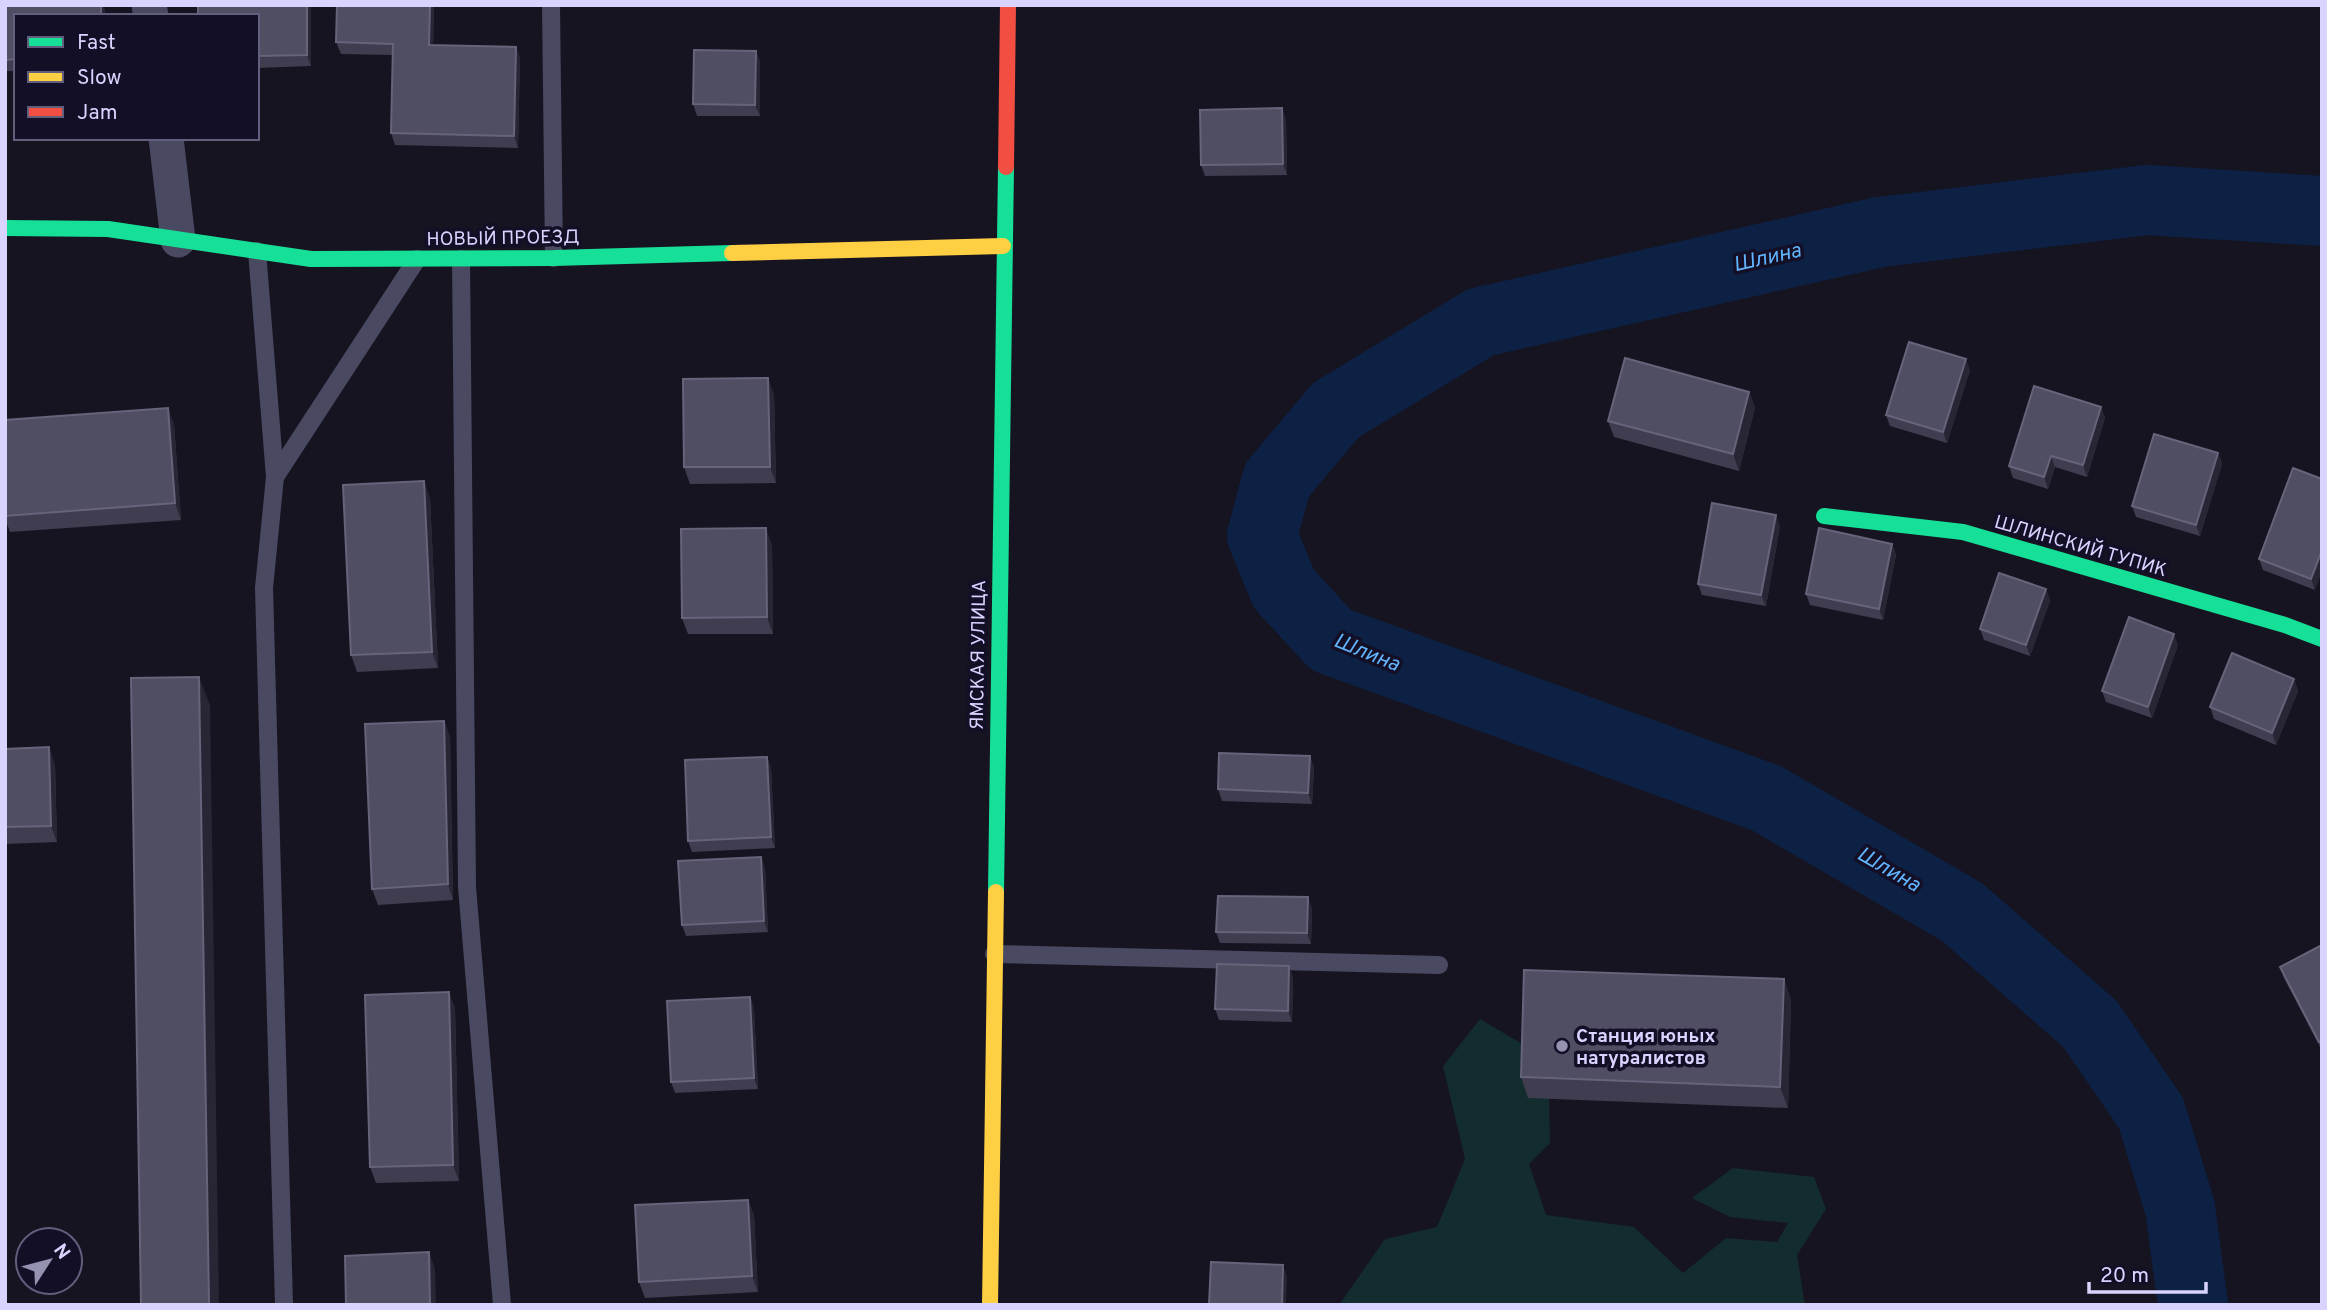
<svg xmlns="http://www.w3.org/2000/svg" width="2327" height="1310" font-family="Overpass,sans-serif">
<rect width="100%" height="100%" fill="#161421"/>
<path fill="#132c2d" d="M 1480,1019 L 1524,1045 L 1549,1098 L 1550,1143 L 1529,1164 L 1546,1215 L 1634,1227 L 1683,1273 L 1726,1238 L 1777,1242 L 1788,1223 L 1730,1217 L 1692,1198 L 1733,1168 L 1814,1177 L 1826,1209 L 1797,1255 L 1805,1305 L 1339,1305 L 1385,1239 L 1437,1227 L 1465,1159 L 1443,1066 Z"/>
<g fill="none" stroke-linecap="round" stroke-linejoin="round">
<path stroke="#0d2144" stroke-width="70" d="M 2193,1305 L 2180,1208 L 2151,1113 L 2090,1024 L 1962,912 L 1766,798 L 1331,640 L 1284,589 L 1262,536 L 1277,480 L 1336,410 L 1481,322 L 1880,232 L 2147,200 L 2322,211"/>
<path stroke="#4a4962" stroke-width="18" d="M 551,5 L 554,258
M 257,251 L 275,477
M 461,259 L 467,887 L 502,1305
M 994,954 L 1439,965
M 284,1305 L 264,588 L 275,477 L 417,259"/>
<path stroke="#4a4962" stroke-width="35" d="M 149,5 L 151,16
M 166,138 L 178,240"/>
<path stroke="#16e098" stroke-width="16" d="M 5,228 L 108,229 L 311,259 L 554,258 L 732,253
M 1824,516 L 1963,532 L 2285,625 L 2322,639
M 996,892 L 1006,167"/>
<path stroke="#ffcf43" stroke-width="16" d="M 732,253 L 1003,246
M 990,1305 L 996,892"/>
<path stroke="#f24e42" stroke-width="16" d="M 1006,167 L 1008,5"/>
</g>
<path fill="#403d50" d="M 5,5 L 105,10 L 105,16 L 16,16 L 16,71 L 5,71 Z
M 198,5 L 310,5 L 311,8 L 311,66 L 257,68 L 257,16 Z
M 337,5 L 434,5 L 433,45 L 516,47 L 520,58 L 518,148 L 395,145 L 391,133 L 393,55 L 341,54 L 336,42 Z
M 756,51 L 760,62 L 760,116 L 697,116 L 693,104 Z
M 1282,108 L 1286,120 L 1287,175 L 1205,176 L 1201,165 Z
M 1970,370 L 1947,443 L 1890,426 L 1886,415 Z
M 1749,392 L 1755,408 L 1739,471 L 1614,437 L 1608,421 Z
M 774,394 L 776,483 L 690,484 L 684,467 Z
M 2101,407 L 2105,418 L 2087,477 L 2055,467 L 2048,489 L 2013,478 L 2009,466 Z
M 5,420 L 174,424 L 181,520 L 10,532 L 5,518 Z
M 2218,453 L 2222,464 L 2200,536 L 2136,517 L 2132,506 Z
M 2293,468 L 2315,590 L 2263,570 L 2259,559 Z
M 430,498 L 438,668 L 357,672 L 351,655 Z
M 1780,526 L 1766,606 L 1702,595 L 1698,584 Z
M 1892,544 L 1896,555 L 1883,620 L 1810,605 L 1806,594 Z
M 772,545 L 773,634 L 688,634 L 682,618 Z
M 2046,589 L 2050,601 L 2030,656 L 1984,640 L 1980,629 Z
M 2178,645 L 2152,718 L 2106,702 L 2102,691 Z
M 2294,679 L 2298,691 L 2276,745 L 2214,719 L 2210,707 Z
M 444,721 L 450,737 L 453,900 L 378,905 L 372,889 Z
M 5,749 L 55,764 L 57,842 L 5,844 Z
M 1310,756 L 1314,768 L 1312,804 L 1222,801 L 1218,789 Z
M 767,757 L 771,768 L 775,848 L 692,852 L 688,841 Z
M 761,857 L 765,868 L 768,932 L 686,936 L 682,925 Z
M 1312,908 L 1311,944 L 1220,943 L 1216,932 Z
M 2322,945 L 2322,1051 L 2284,978 L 2280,967 Z
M 1293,977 L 1292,1022 L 1219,1020 L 1215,1009 Z
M 1784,979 L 1791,1000 L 1788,1108 L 1528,1098 L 1521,1077 Z
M 750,997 L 754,1009 L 758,1089 L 675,1093 L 671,1082 Z
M 455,1008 L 459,1181 L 376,1183 L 370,1167 Z
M 748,1200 L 754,1216 L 758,1292 L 645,1298 L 639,1282 Z"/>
<path fill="#282635" d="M 101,5 L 103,5 L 105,10 L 105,16 L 101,16 Z
M 307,5 L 310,5 L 311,8 L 311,66 L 307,55 Z
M 430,5 L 434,5 L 433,56 L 429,45 Z
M 516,47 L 520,58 L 518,148 L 514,136 Z
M 756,51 L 760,62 L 760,116 L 755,105 Z
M 1282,108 L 1286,120 L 1287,175 L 1283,164 Z
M 1966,359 L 1970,370 L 1947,443 L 1943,432 Z
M 768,378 L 774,394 L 776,483 L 770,467 Z
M 1749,392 L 1755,408 L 1739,471 L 1733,454 Z
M 2101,407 L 2105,418 L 2087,477 L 2083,465 Z
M 168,408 L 174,424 L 181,520 L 175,503 Z
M 2218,453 L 2222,464 L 2200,536 L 2196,525 Z
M 2051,456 L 2055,467 L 2048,489 L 2044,477 Z
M 424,481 L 430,498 L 438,668 L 432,652 Z
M 1776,515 L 1780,526 L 1766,606 L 1761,595 Z
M 766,528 L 772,545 L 773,634 L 767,617 Z
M 1892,544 L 1896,555 L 1883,620 L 1879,609 Z
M 2322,550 L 2322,572 L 2315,590 L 2311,579 Z
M 2046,589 L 2050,601 L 2030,656 L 2026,645 Z
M 2174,634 L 2178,645 L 2152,718 L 2148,707 Z
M 199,677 L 210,705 L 219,1305 L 209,1305 Z
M 2294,679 L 2298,691 L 2276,745 L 2272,733 Z
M 444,721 L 450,737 L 453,900 L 448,884 Z
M 49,747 L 55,764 L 57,842 L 51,826 Z
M 1310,756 L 1314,768 L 1312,804 L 1308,793 Z
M 767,757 L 771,768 L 775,848 L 771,837 Z
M 761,857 L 765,868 L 768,932 L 764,921 Z
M 1308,897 L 1312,908 L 1311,944 L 1307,933 Z
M 1289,966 L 1293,977 L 1292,1022 L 1288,1011 Z
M 1784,979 L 1791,1000 L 1788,1108 L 1780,1087 Z
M 449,992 L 455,1008 L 459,1181 L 453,1165 Z
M 750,997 L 754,1009 L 758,1089 L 754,1078 Z
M 748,1200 L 754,1216 L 758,1292 L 752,1276 Z
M 429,1252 L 435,1269 L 436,1305 L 430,1305 Z
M 1283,1265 L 1287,1276 L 1286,1305 L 1282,1305 Z"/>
<path fill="#504e63" stroke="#66637b" stroke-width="2" d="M 5,5 L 101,5 L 101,16 L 16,16 L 16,59 L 5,60 Z
M 198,5 L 307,5 L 307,55 L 257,56 L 257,16 L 198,16 Z
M 337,5 L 430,5 L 429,45 L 516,47 L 514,136 L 391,133 L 393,44 L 336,42 Z
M 694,50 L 756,51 L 755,105 L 693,104 Z
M 1282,108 L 1283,164 L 1201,165 L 1200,110 Z
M 1909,342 L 1966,359 L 1943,432 L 1886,415 Z
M 1625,358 L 1749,392 L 1733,454 L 1608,421 Z
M 768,378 L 770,467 L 684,467 L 683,379 Z
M 2034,386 L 2101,407 L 2083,465 L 2051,456 L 2044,477 L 2009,466 Z
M 168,408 L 175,503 L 5,516 L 5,420 Z
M 2154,434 L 2218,453 L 2196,525 L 2132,506 Z
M 2293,468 L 2322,479 L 2322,550 L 2311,579 L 2259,559 Z
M 424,481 L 432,652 L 351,655 L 343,485 Z
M 1712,503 L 1776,515 L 1761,595 L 1698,584 Z
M 766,528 L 767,617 L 682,618 L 681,529 Z
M 1819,528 L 1892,544 L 1879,609 L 1806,594 Z
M 1999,573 L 2046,589 L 2026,645 L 1980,629 Z
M 2129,617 L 2174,634 L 2148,707 L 2102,691 Z
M 2232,653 L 2294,679 L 2272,733 L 2210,707 Z
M 199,677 L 209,1305 L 141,1305 L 131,678 Z
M 444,721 L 448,884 L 372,889 L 365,724 Z
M 49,747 L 51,826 L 5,827 L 5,749 Z
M 1219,753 L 1310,756 L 1308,793 L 1218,789 Z
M 767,757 L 771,837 L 688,841 L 685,760 Z
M 761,857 L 764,921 L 682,925 L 678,861 Z
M 1218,896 L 1308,897 L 1307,933 L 1216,932 Z
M 2322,945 L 2322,1041 L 2319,1042 L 2280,967 Z
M 1217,964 L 1289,966 L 1288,1011 L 1215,1009 Z
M 1524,970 L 1784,979 L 1780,1087 L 1521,1077 Z
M 449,992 L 453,1165 L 370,1167 L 365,995 Z
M 750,997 L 754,1078 L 671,1082 L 667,1001 Z
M 748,1200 L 752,1276 L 639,1282 L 635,1205 Z
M 429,1252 L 430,1305 L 346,1305 L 345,1256 Z
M 1211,1262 L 1283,1265 L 1282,1305 L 1209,1305 Z"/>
<circle fill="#9591b1" stroke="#130f26" stroke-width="2.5" cx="1562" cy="1046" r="7"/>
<g text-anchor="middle" stroke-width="7" stroke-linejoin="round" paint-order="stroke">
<g font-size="19" fill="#d9d4ff" stroke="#130f26">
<text transform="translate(503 237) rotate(-1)" y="7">НОВЫЙ ПРОЕЗД</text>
<text transform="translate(2081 545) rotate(16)" y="7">ШЛИНСКИЙ ТУПИК</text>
<text transform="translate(977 655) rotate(-89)" y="7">ЯМСКАЯ УЛИЦА</text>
</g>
<g font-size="19" font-weight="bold" fill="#d9d4ff" stroke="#130f26" text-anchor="start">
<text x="1576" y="1042">Станция юных<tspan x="1576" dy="22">натуралистов</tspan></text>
</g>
<g font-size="21" font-style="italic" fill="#62b6ff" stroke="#130f26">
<text transform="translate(1767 257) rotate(-13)" y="7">Шлина</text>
<text transform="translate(1367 652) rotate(22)" y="7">Шлина</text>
<text transform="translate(1889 869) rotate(30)" y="7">Шлина</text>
</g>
</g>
<rect width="2327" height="1310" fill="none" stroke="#d9d4ff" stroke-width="14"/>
<rect x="14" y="14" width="245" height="126" fill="#130f26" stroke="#625e7d" stroke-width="2"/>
<rect x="28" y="37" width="35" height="10" fill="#16e098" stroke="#625e7d" stroke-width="2"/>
<text x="77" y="49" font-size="21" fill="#d9d4ff">Fast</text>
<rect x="28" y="72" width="35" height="10" fill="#ffcf43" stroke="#625e7d" stroke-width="2"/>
<text x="77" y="84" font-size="21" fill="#d9d4ff">Slow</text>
<rect x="28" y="107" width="35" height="10" fill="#f24e42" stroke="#625e7d" stroke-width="2"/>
<text x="77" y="119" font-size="21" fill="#d9d4ff">Jam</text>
<g transform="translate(49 1261) rotate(54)"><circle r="33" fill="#130f26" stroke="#625e7d" stroke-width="2"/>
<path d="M0-5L12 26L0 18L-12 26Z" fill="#9591b1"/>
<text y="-10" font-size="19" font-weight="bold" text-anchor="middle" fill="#d9d4ff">N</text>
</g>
<path d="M2089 1282v10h117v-10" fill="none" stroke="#d9d4ff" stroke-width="3.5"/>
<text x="2100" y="1282" font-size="21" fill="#d9d4ff" stroke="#130f26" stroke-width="5" paint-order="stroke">20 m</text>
</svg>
